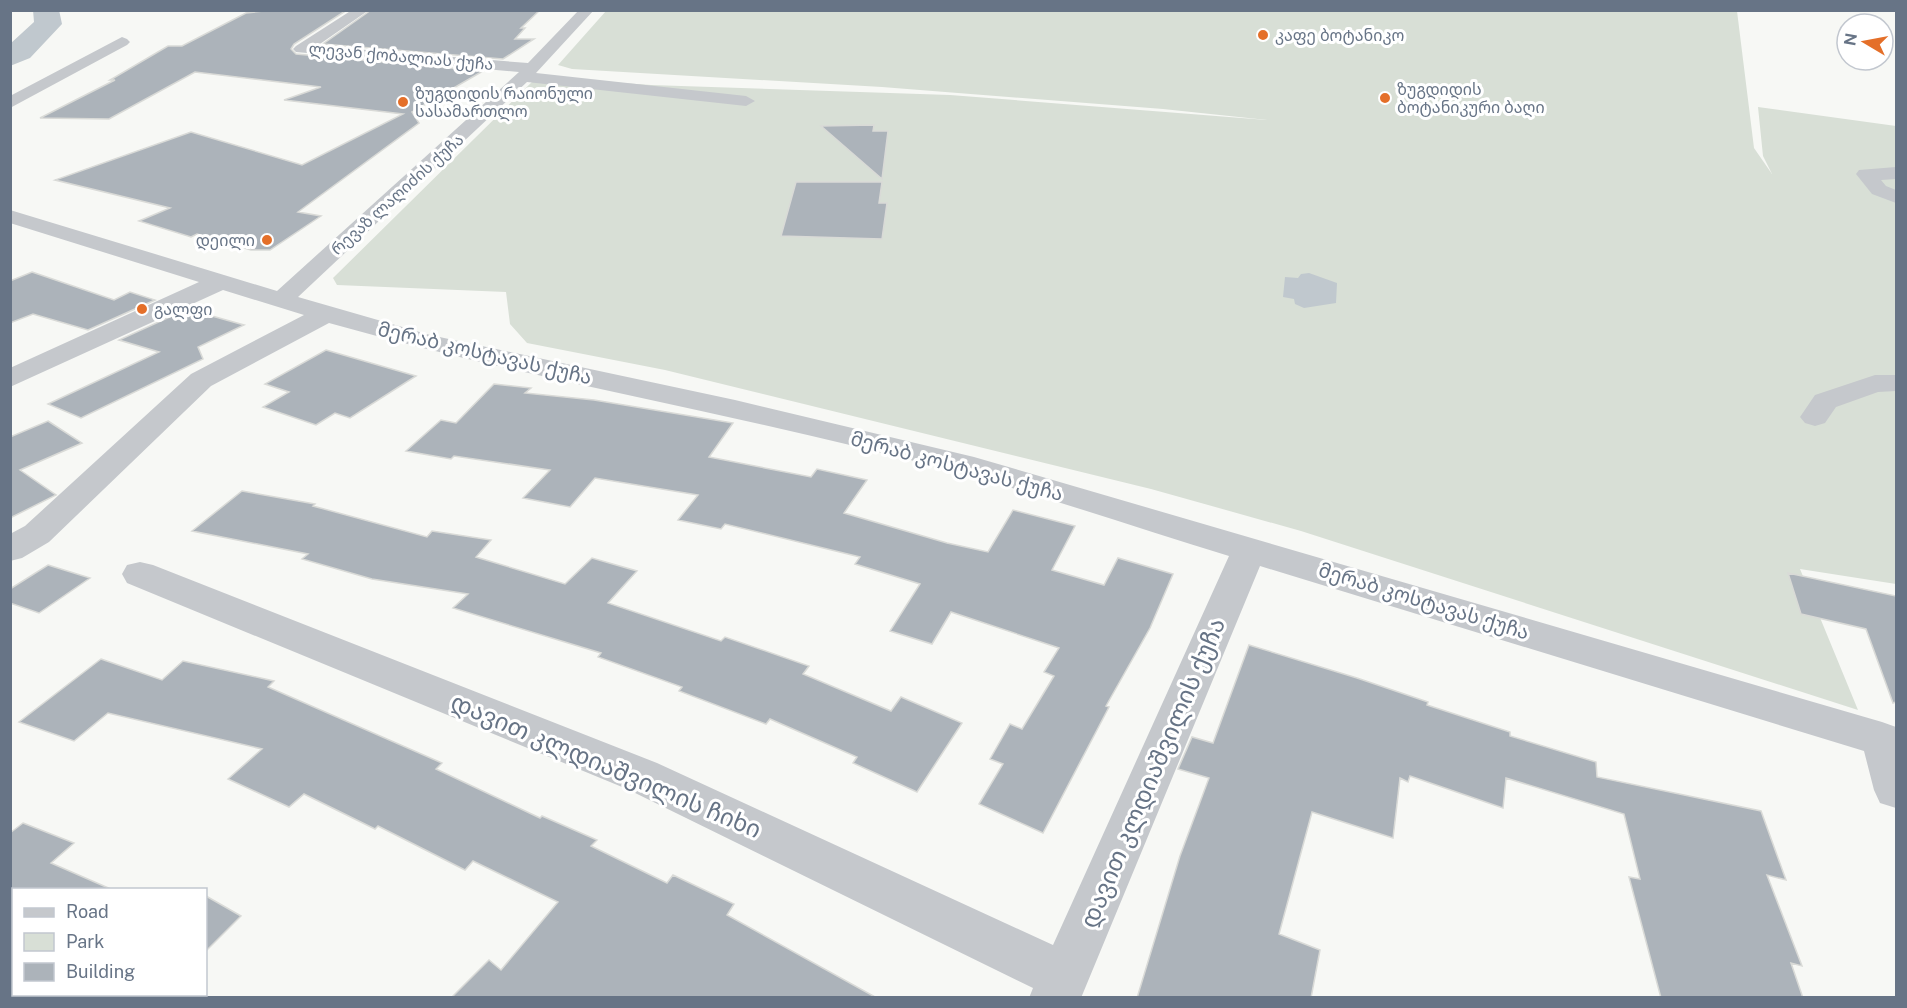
<svg xmlns="http://www.w3.org/2000/svg" width="1907" height="1008" font-family="'Public Sans','Noto Sans Georgian',sans-serif">
<rect width="100%" height="100%" fill="#f7f8f5"/>
<path fill="#d8dfd6" d="M 606,11 L 1737,11 L 1754,148 L 1772,174 L 1763,156 L 1758,107 L 1896,126 L 1896,584 L 1800,569 L 1858,710 L 1301,531 L 1151,489 L 665,370 L 527,343 L 510,324 L 506,292 L 337,285 L 333,278 L 537,77 L 651,85 L 950,95 L 1267,120 L 1163,109 L 882,87 L 572,69 L 558,65 Z"/>
<path fill="#c0c8ce" d="M 1309,273 L 1337,283 L 1336,303 L 1304,308 L 1295,304 L 1294,299 L 1283,297 L 1285,277 L 1298,278 L 1301,274 Z"/>
<g fill="none" stroke-linecap="round" stroke-linejoin="round">
<path fill="#c0c8ce" fill-rule="evenodd" d="M 33,10 L 59,10 L 62,24 L 30,58 L 10,66 L 10,44 L 34,22 Z"/>
</g>
<path fill="#acb3ba" stroke="#d9dad7" stroke-width="1.5" d="M 273,10 L 347,10 L 294,44 L 291,49 L 296,54 L 483,71 L 412,112 L 419,123 L 298,212 L 321,216 L 270,250 L 251,250 L 197,234 L 191,237 L 139,221 L 170,208 L 55,180 L 191,132 L 302,165 L 403,114 L 284,100 L 321,87 L 195,72 L 109,119 L 40,118 L 115,80 L 110,80 L 168,46 L 182,46 L 246,13 Z
M 371,10 L 540,10 L 521,28 L 525,28 L 515,39 L 534,39 L 503,59 L 323,44 Z
M 874,125 L 873,131 L 888,131 L 882,179 L 821,126 Z
M 796,182 L 882,182 L 879,203 L 887,203 L 882,239 L 781,236 Z
M 32,272 L 114,300 L 130,292 L 155,300 L 88,330 L 33,314 L 10,323 L 10,281 Z
M 187,309 L 244,325 L 198,347 L 203,359 L 81,418 L 48,404 L 159,352 L 119,340 Z
M 326,350 L 416,376 L 350,418 L 335,413 L 316,425 L 263,407 L 289,392 L 265,384 Z
M 494,384 L 531,388 L 525,393 L 594,400 L 733,423 L 709,457 L 811,477 L 817,469 L 867,480 L 844,513 L 947,543 L 988,552 L 1013,510 L 1075,526 L 1052,570 L 1104,585 L 1118,558 L 1173,574 L 1150,628 L 1106,706 L 1109,707 L 1043,833 L 979,804 L 1003,764 L 990,759 L 1010,724 L 1022,729 L 1054,676 L 1044,672 L 1059,648 L 951,612 L 932,644 L 890,631 L 920,584 L 855,564 L 860,557 L 725,524 L 721,529 L 678,520 L 698,495 L 595,478 L 570,507 L 523,498 L 550,470 L 454,456 L 451,459 L 406,451 L 441,420 L 456,423 Z
M 48,421 L 82,443 L 20,470 L 56,495 L 10,518 L 10,437 Z
M 242,491 L 315,504 L 313,506 L 427,537 L 432,531 L 491,540 L 476,557 L 565,584 L 592,558 L 637,571 L 608,603 L 721,641 L 725,637 L 809,666 L 803,674 L 891,711 L 901,697 L 962,723 L 917,792 L 853,763 L 857,757 L 770,719 L 766,724 L 679,691 L 682,687 L 598,657 L 601,653 L 453,608 L 468,594 L 372,579 L 302,559 L 308,554 L 192,531 Z
M 48,565 L 90,578 L 39,613 L 10,603 L 10,589 Z
M 1788,573 L 1896,596 L 1896,702 L 1893,703 L 1866,629 L 1801,614 Z
M 1249,645 L 1357,678 L 1428,702 L 1427,705 L 1510,732 L 1510,736 L 1596,762 L 1597,777 L 1761,811 L 1786,880 L 1767,875 L 1802,966 L 1791,963 L 1803,998 L 1661,998 L 1629,877 L 1640,879 L 1624,814 L 1506,778 L 1503,808 L 1410,776 L 1408,782 L 1400,778 L 1393,838 L 1312,812 L 1279,934 L 1320,950 L 1311,998 L 1137,998 L 1180,856 L 1209,778 L 1178,769 L 1192,737 L 1213,743 Z
M 101,659 L 162,680 L 183,661 L 274,681 L 268,687 L 442,763 L 436,769 L 540,818 L 542,816 L 597,840 L 591,846 L 667,883 L 673,875 L 734,904 L 727,915 L 877,998 L 451,998 L 489,960 L 501,970 L 558,902 L 473,861 L 465,870 L 378,826 L 375,829 L 304,794 L 289,807 L 228,779 L 262,749 L 108,713 L 74,741 L 19,722 Z
M 23,823 L 74,843 L 51,863 L 113,890 L 10,890 L 10,833 Z
M 206,896 L 241,916 L 206,951 Z"/>
<g fill="none" stroke-linecap="round" stroke-linejoin="round">
<path fill="#c5c8cc" fill-rule="evenodd" d="M 352,10 L 369,10 L 317,46 L 528,63 L 579,10 L 594,10 L 536,73 L 746,96 L 755,101 L 746,106 L 527,82 L 298,297 L 430,335 L 735,400 L 974,457 L 1882,722 L 1896,727 L 1896,808 L 1880,803 L 1874,790 L 1864,751 L 1260,566 L 1081,998 L 1029,998 L 1033,988 L 627,789 L 127,583 L 122,574 L 127,565 L 140,562 L 153,565 L 657,763 L 1053,945 L 1229,556 C 1137,528 1045,496 952,471 C 746,415 534,381 329,323 L 211,386 L 49,542 L 22,558 L 10,561 L 10,534 L 25,526 L 191,374 L 304,315 L 223,290 L 10,387 L 10,368 L 199,282 L 10,223 L 10,210 L 277,291 L 519,72 L 296,52 L 293,49 L 296,46 Z
M 122,37 L 127,39 L 130,42 L 127,45 L 10,108 L 10,96 Z
M 1896,167 L 1896,179 L 1881,180 L 1886,186 L 1896,190 L 1896,203 L 1872,194 L 1856,174 L 1859,170 Z
M 1875,375 L 1896,375 L 1896,391 L 1878,392 L 1836,407 L 1825,423 L 1815,426 L 1805,423 L 1800,417 L 1815,395 Z"/>
</g>
<g fill="#e46f29" stroke="#fff" stroke-width="2">
<circle cx="1263" cy="35" r="6"/>
<circle cx="1385" cy="98" r="6"/>
<circle cx="403" cy="102" r="6"/>
<circle cx="267" cy="240" r="6"/>
<circle cx="142" cy="309" r="6"/>
</g>
<g text-anchor="middle" stroke-width="6" stroke-linejoin="round" paint-order="stroke">
<g font-size="16" fill="#677486" stroke="#fff" text-anchor="start">
<text x="1275" y="41">კაფე ბოტანიკო</text>
<text x="1397" y="95">ზუგდიდის<tspan x="1397" dy="18">ბოტანიკური ბაღი</tspan></text>
<text x="415" y="99">ზუგდიდის რაიონული<tspan x="415" dy="18">სასამართლო</tspan></text>
<text x="255" y="246" text-anchor="end">დეილი</text>
<text x="154" y="315">გალფი</text>
</g>
<g font-size="16" fill="#677486" stroke="#fff">
<text transform="translate(401 56) rotate(5)" y="6">ლევან ქობალიას ქუჩა</text>
<text transform="translate(397 194) rotate(-42)" y="6">რევაზ ლაღიძის ქუჩა</text>
</g>
<g font-size="20" fill="#677486" stroke="#fff">
<text transform="translate(485 353) rotate(13)" y="7">მერაბ კოსტავას ქუჩა</text>
<text transform="translate(957 466) rotate(15)" y="7">მერაბ კოსტავას ქუჩა</text>
<text transform="translate(1424 601) rotate(17)" y="7">მერაბ კოსტავას ქუჩა</text>
</g>
<g font-size="24" fill="#677486" stroke="#fff">
<text transform="translate(606 766) rotate(23)" y="8">დავით კლდიაშვილის ჩიხი</text>
<text transform="translate(1153 773) rotate(-67)" y="8">დავით კლდიაშვილის ქუჩა</text>
</g>
</g>
<rect width="1907" height="1008" fill="none" stroke="#677486" stroke-width="24"/>
<rect x="12" y="888" width="195" height="108" fill="#ffffff" stroke="#c2c7cf" stroke-width="1.5"/>
<rect x="24" y="908" width="30" height="9" fill="#c5c8cc" stroke="#c2c7cf" stroke-width="1.5"/>
<text x="66" y="918" font-size="18" fill="#677486">Road</text>
<rect x="24" y="933" width="30" height="18" fill="#d8dfd6" stroke="#c2c7cf" stroke-width="1.5"/>
<text x="66" y="948" font-size="18" fill="#677486">Park</text>
<rect x="24" y="963" width="30" height="18" fill="#acb3ba" stroke="#c2c7cf" stroke-width="1.5"/>
<text x="66" y="978" font-size="18" fill="#677486">Building</text>
<g transform="translate(1865 42) rotate(280)"><circle r="28" fill="#ffffff" stroke="#c2c7cf" stroke-width="1.5"/>
<path d="M0-4.5L10 22L0 15L-10 22Z" fill="#e46f29"/>
<text y="-9" font-size="16" font-weight="bold" text-anchor="middle" fill="#677486">N</text>
</g>
</svg>
